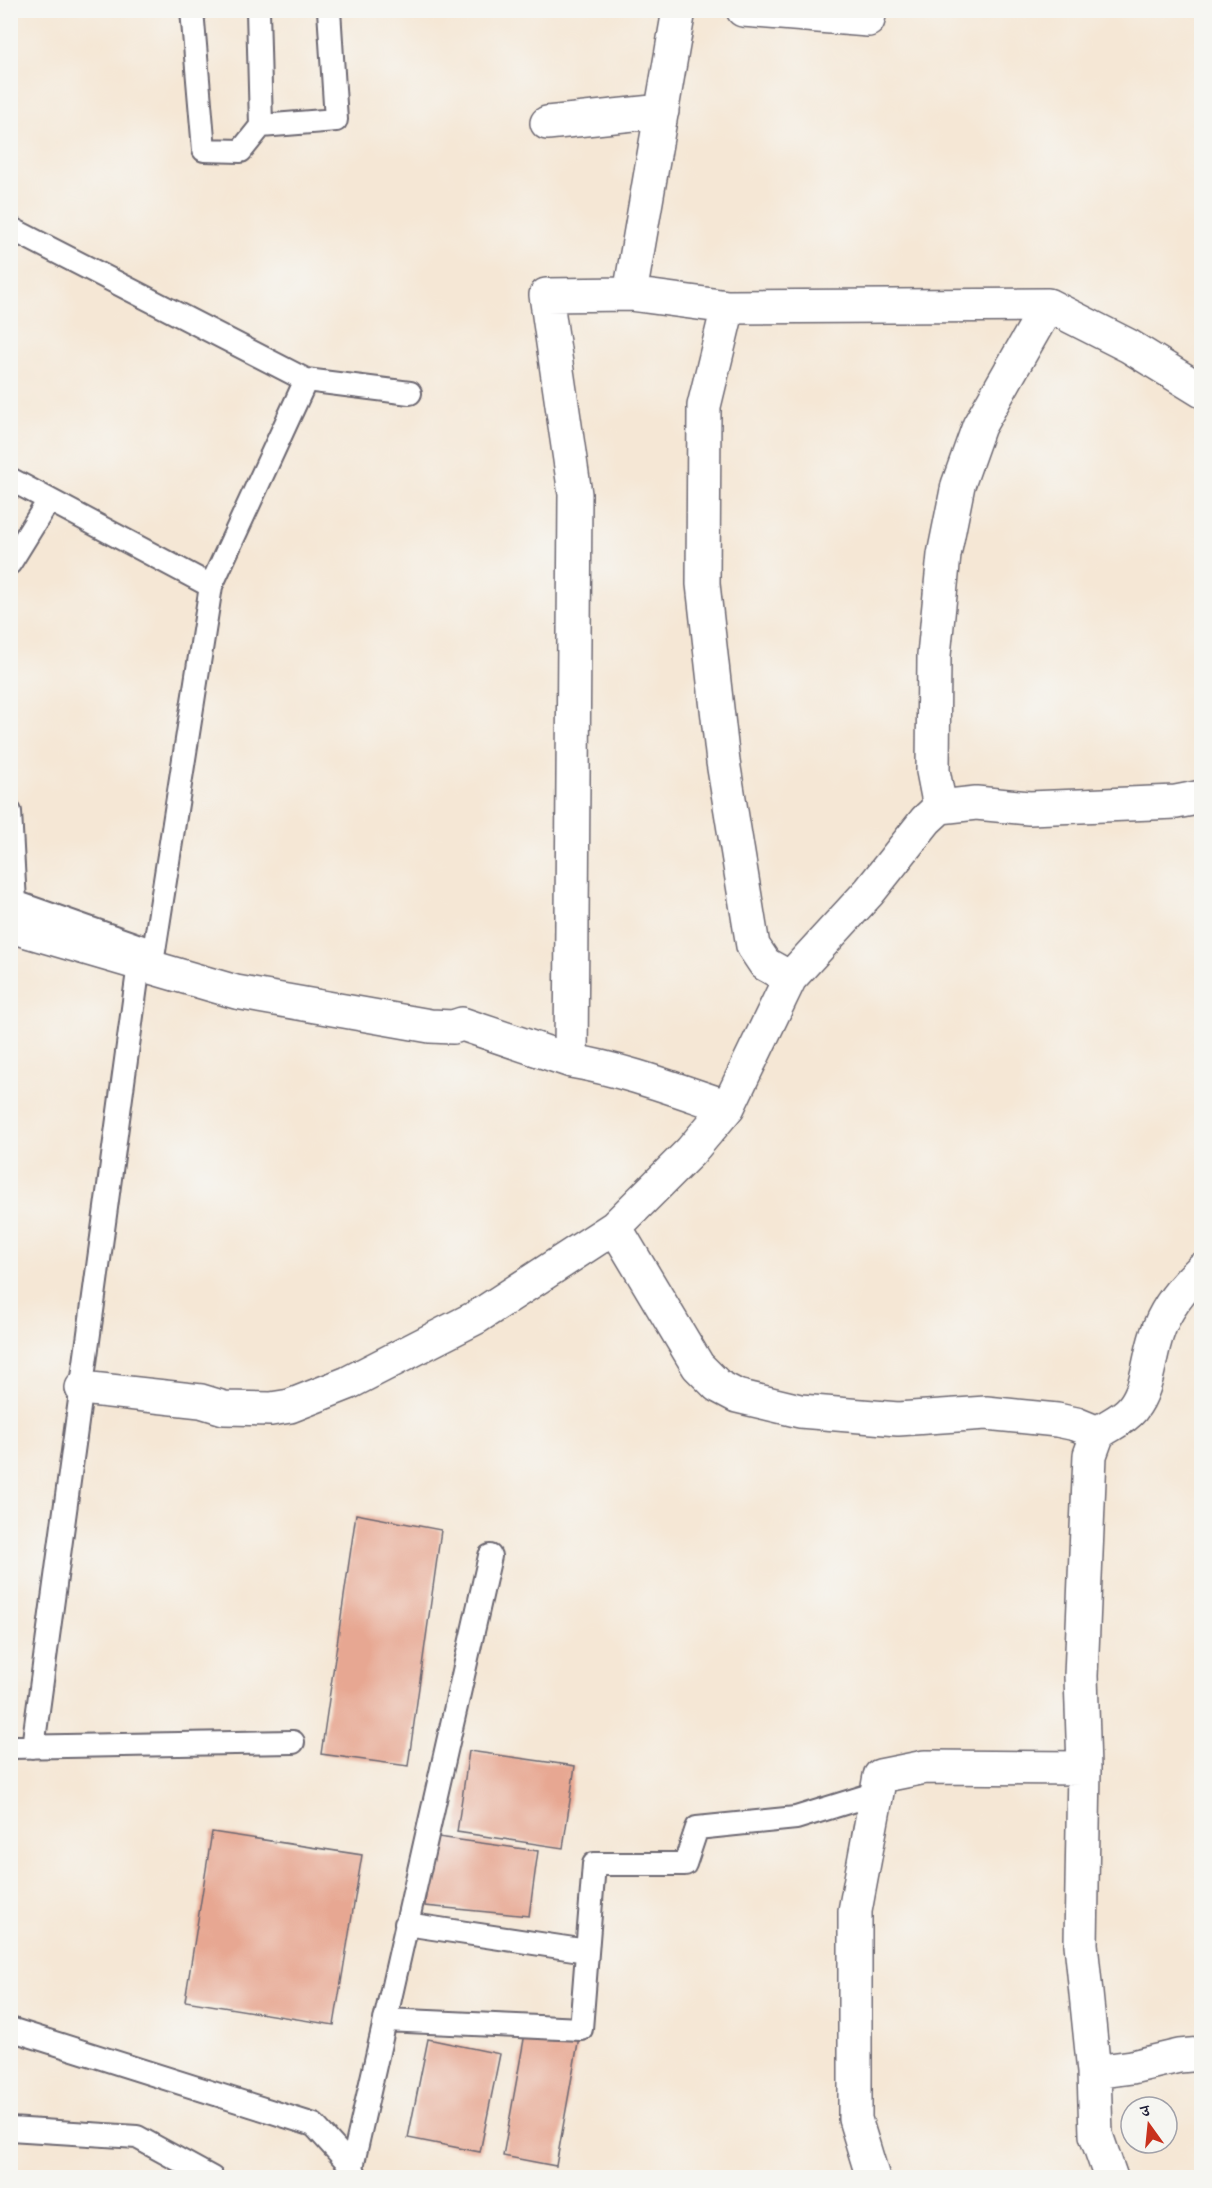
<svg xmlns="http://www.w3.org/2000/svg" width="1212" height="2188" font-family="'Libre Bodoni','Noto Serif Devanagari',serif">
<rect width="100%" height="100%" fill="#f6f6f2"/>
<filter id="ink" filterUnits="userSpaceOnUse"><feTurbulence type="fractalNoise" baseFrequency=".0167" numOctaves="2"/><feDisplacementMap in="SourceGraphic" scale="12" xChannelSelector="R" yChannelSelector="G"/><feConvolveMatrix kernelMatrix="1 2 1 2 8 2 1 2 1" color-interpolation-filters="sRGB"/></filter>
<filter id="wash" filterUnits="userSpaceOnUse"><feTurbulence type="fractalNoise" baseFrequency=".008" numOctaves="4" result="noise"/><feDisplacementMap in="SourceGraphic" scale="24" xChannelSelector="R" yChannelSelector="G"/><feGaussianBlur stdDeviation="1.35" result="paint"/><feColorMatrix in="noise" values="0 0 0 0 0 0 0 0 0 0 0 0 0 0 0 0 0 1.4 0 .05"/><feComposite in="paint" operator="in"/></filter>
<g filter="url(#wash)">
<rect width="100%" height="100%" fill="#f5e7d5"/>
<g id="blocks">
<path fill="#e7a792" d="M 356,1514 L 441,1530 L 408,1766 L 321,1754 Z
M 469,1751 L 575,1766 L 563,1848 L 457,1832 Z
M 212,1832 L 362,1855 L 334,2025 L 185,2001 Z
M 431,1836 L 538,1851 L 529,1916 L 425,1906 Z
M 526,2028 L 579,2037 L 556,2166 L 503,2156 Z
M 428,2039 L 500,2054 L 480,2152 L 408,2138 Z"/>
</g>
</g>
<g filter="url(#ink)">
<use href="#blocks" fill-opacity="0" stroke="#6c6771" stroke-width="1.5"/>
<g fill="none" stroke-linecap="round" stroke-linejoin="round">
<g stroke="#6c6771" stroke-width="26">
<path id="service" d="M 192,10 L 204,150 L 241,151 L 261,126 L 258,10
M 261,126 L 336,120 L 329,10
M 10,228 L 306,380 L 211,586 L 10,479
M 306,380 L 410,393
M 10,563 L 49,500
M 10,812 L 15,902 L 154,951 L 211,586
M 10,1747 L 293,1742
M 33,1747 L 139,964
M 406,1924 L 587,1951
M 385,2020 L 581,2029 L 594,1864 L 685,1864 L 697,1828 L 796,1818 L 877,1793
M 10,2029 L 314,2125 L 352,2167 L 356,2177
M 10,2129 L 137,2137 L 212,2178
M 352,2167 L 490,1556"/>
</g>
<g stroke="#6c6771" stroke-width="36">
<path id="minor" d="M 743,10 L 868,20 L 870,10
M 547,123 L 662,111
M 630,294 L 728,307 L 1048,305 L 1129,346 L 1202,391
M 728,307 L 704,406 L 703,584 L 723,762 L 753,946 L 765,964 L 790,978
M 940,807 L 933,771 L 934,655 L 944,555 L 958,485 L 979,426 L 1048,305
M 10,926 L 236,992 L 430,1026 L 453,1027 L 462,1024 L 571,1061 L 575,494 L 546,295 L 630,294 L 679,10
M 571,1061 C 625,1070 677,1090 728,1107
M 615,1227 L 698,1366 L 718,1386 L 737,1396 L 800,1411 L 898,1419 L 986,1413 L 1057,1420 L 1076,1424 L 1098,1433
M 82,1388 L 201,1401 L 224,1408 L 271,1409 L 290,1406 L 348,1383 L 477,1317 L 615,1227 L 690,1152 L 728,1107 L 790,978 L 869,892 L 926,820 L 940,807 L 976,803 L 1029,808 L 1080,806 L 1176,802 L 1202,797
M 1094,2072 L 1132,2067 L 1179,2056 L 1202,2054
M 873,2178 L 855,2119 L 855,1911 L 880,1776 L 925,1767 L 1084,1768
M 1111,2178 L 1096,2135 L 1094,2072 L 1081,1944 L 1084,1768 L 1081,1676 L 1090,1455 L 1098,1433 C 1109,1425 1123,1420 1132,1409 C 1149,1388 1148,1359 1157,1334 C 1165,1308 1183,1287 1202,1269"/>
</g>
<use href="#service" stroke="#fff" stroke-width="22"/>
<use href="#minor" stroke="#fff" stroke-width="33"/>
</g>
</g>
<rect width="1212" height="2188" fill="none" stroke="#f6f6f2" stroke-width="36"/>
<g transform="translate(1149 2125) rotate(345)"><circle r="28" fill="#f6f6f2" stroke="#a1a1a9" stroke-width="1.5"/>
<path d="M0-4.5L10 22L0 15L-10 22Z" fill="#c8321e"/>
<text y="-9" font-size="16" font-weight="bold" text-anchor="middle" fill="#22223b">उ</text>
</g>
</svg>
